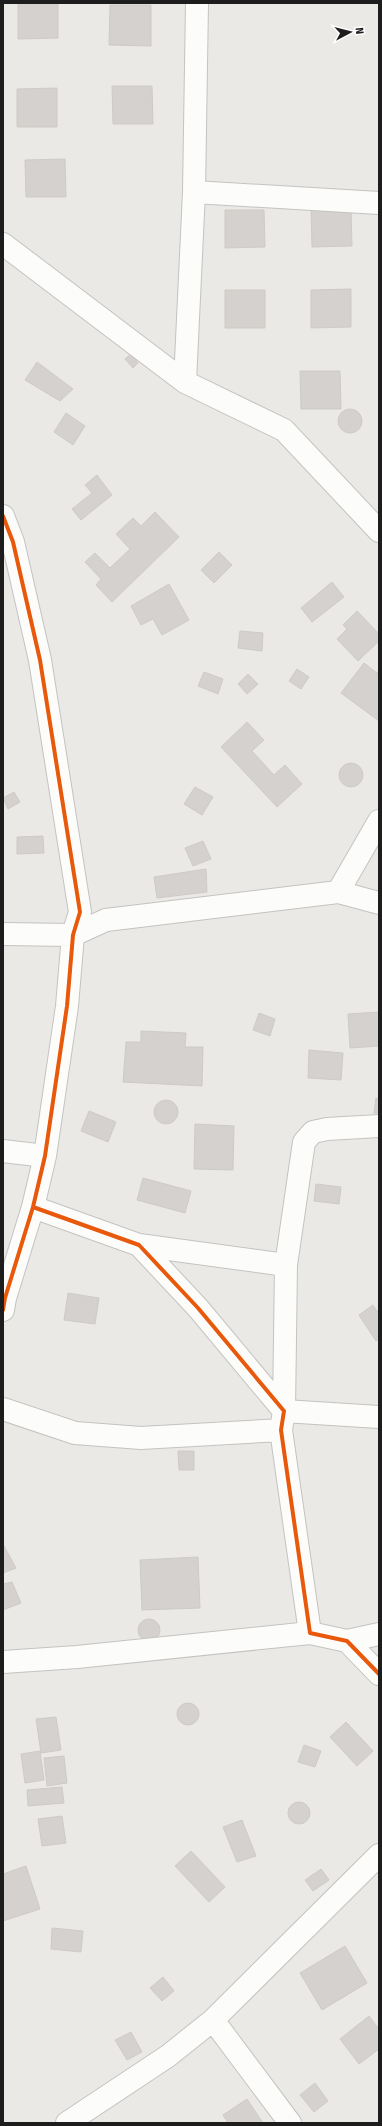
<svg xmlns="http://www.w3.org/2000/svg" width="382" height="2126" font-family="'Fira Sans Condensed',sans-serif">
<rect width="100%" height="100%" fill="#ebe9e6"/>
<path fill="#d4d1ce" stroke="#cecac7" d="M 18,3 L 58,3 L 58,38 L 18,39 Z
M 110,5 L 151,5 L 151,46 L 109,45 Z
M 112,86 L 152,86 L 153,124 L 113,124 Z
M 57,88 L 57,127 L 17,127 L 17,89 Z
M 65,159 L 66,197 L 26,197 L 25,160 Z
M 311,208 L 351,208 L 352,246 L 312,247 Z
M 225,210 L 264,210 L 265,247 L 225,248 Z
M 351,289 L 351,327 L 311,328 L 311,290 Z
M 225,290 L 265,290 L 265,328 L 225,328 Z
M 131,354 L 138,363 L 133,368 L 125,359 Z
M 37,362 L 73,389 L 60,401 L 25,380 Z
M 300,371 L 340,371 L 341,409 L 301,409 Z
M338 421a12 12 0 1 1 24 0a12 12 0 1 1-24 0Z
M 66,413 L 85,426 L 73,445 L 54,432 Z
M 97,475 L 112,495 L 81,520 L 72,509 L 92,493 L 85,485 Z
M 155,512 L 179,537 L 112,602 L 96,585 L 101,579 L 85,562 L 95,553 L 110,568 L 130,549 L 116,534 L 133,518 L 141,526 Z
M 219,552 L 232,565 L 214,583 L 201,570 Z
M 332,582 L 344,597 L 312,622 L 301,608 Z
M 169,584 L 189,620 L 162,635 L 153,619 L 141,625 L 131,606 Z
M 357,611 L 379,634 L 379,641 L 358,661 L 337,639 L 347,629 L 343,625 Z
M 240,631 L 263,633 L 262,651 L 238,648 Z
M 364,663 L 377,673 L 379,670 L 379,721 L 341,693 Z
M 297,669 L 309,677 L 301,689 L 289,681 Z
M 204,672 L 223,679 L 218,694 L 198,686 Z
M 248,674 L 258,684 L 247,694 L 238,684 Z
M 247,722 L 264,740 L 252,751 L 274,775 L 285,765 L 302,784 L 277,807 L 221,747 Z
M339 775a12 12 0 1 1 24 0a12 12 0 1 1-24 0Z
M 195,787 L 213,797 L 202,815 L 184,804 Z
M 14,792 L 20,802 L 8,809 L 3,798 Z
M 43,836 L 44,853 L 17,854 L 17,837 Z
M 203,841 L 211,859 L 193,866 L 185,848 Z
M 206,869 L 207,892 L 157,898 L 154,877 Z
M 379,1012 L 379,1046 L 350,1048 L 348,1014 Z
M 259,1013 L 275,1019 L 270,1036 L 253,1030 Z
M 141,1031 L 186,1033 L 185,1047 L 203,1047 L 202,1086 L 123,1082 L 126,1042 L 141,1042 Z
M 309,1050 L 343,1053 L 341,1080 L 308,1078 Z
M 376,1098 L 379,1099 L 379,1113 L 374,1113 Z
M154 1112a12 12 0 1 1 24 0a12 12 0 1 1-24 0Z
M 89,1111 L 116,1122 L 108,1142 L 81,1131 Z
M 195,1124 L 234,1126 L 233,1170 L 194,1169 Z
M 143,1178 L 191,1191 L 185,1213 L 137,1200 Z
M 316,1184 L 341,1187 L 339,1204 L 314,1201 Z
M 68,1293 L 99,1298 L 95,1324 L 64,1320 Z
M 373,1305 L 379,1314 L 379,1339 L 376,1341 L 359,1315 Z
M 178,1451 L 194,1451 L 194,1470 L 179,1470 Z
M 3,1544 L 16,1568 L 3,1573 Z
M 198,1557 L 200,1608 L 142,1610 L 140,1560 Z
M 12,1582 L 21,1603 L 3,1610 L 3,1584 Z
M138 1630a11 11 0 1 1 22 0a11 11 0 1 1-22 0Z
M177 1714a11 11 0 1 1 22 0a11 11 0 1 1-22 0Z
M 56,1717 L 61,1750 L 41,1753 L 36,1719 Z
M 346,1722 L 373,1751 L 357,1766 L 330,1737 Z
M 304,1745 L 321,1751 L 315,1767 L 298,1762 Z
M 40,1751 L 44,1780 L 25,1783 L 21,1754 Z
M 64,1756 L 67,1783 L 47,1786 L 44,1758 Z
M 62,1787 L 64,1803 L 28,1806 L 27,1790 Z
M288 1813a11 11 0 1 1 22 0a11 11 0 1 1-22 0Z
M 62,1816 L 66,1843 L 42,1846 L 38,1819 Z
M 242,1820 L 256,1856 L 237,1862 L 223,1827 Z
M 191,1851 L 225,1887 L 209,1902 L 175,1866 Z
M 26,1866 L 40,1909 L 3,1921 L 3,1874 Z
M 321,1869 L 329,1880 L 313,1891 L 305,1880 Z
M 52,1928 L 83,1931 L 81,1952 L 51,1949 Z
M 345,1946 L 367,1983 L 322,2010 L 300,1973 Z
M 163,1977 L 174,1991 L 162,2001 L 150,1988 Z
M 369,2016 L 379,2029 L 379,2049 L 359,2064 L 340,2039 Z
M 131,2032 L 142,2052 L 127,2060 L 115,2040 Z
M 315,2083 L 328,2101 L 314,2112 L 300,2095 Z
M 247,2099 L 263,2123 L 228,2123 L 223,2115 Z"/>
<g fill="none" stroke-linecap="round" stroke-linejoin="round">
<g stroke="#c4c3c2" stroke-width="24">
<path id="street" d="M 194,192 L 379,203
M 3,244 L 185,382 L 284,430 L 379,531
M 185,382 L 194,192 L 197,3
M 3,516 L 13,542 L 40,660 L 80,912 L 73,935 L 67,1006 L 45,1156 L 33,1207 L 5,1298 L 3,1310
M 338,892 L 379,821
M 3,934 L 73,935 L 106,920 L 338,892 L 379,903
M 3,1151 L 45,1156
M 33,1207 L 139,1245 L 198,1308 L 284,1411 L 281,1430 L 310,1633 L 347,1641 L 379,1674
M 139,1245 L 286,1265 L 304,1142 L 313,1132 L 327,1129 L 379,1126
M 286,1265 L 284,1411 L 379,1417
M 3,1409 L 75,1433 L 141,1438 L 281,1430
M 347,1641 L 379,1634
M 3,1662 L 77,1657 L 310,1633
M 213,2020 L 290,2123
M 67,2123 L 168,2056 L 213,2020 L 379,1855"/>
</g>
<use href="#street" stroke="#fcfcfb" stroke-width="22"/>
<g stroke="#fff" stroke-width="6">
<path id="cycleway" d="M 3,516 L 13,542 L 40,660 L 80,912 L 73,935 L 67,1006 L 45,1156 L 33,1207 L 5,1298 L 3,1310
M 33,1207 L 139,1245 L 198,1308 L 284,1411 L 281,1430 L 310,1633 L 347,1641 L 379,1674"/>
</g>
<use href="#cycleway" stroke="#e8590c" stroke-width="4"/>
</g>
<rect width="382" height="2126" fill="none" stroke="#1d1d1d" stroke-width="8"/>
<g transform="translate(350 32) rotate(83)" stroke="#ffffff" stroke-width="3" paint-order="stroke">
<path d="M0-3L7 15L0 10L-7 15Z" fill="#1d1d1d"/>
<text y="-6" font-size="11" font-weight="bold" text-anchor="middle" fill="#1d1d1d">N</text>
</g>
</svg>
